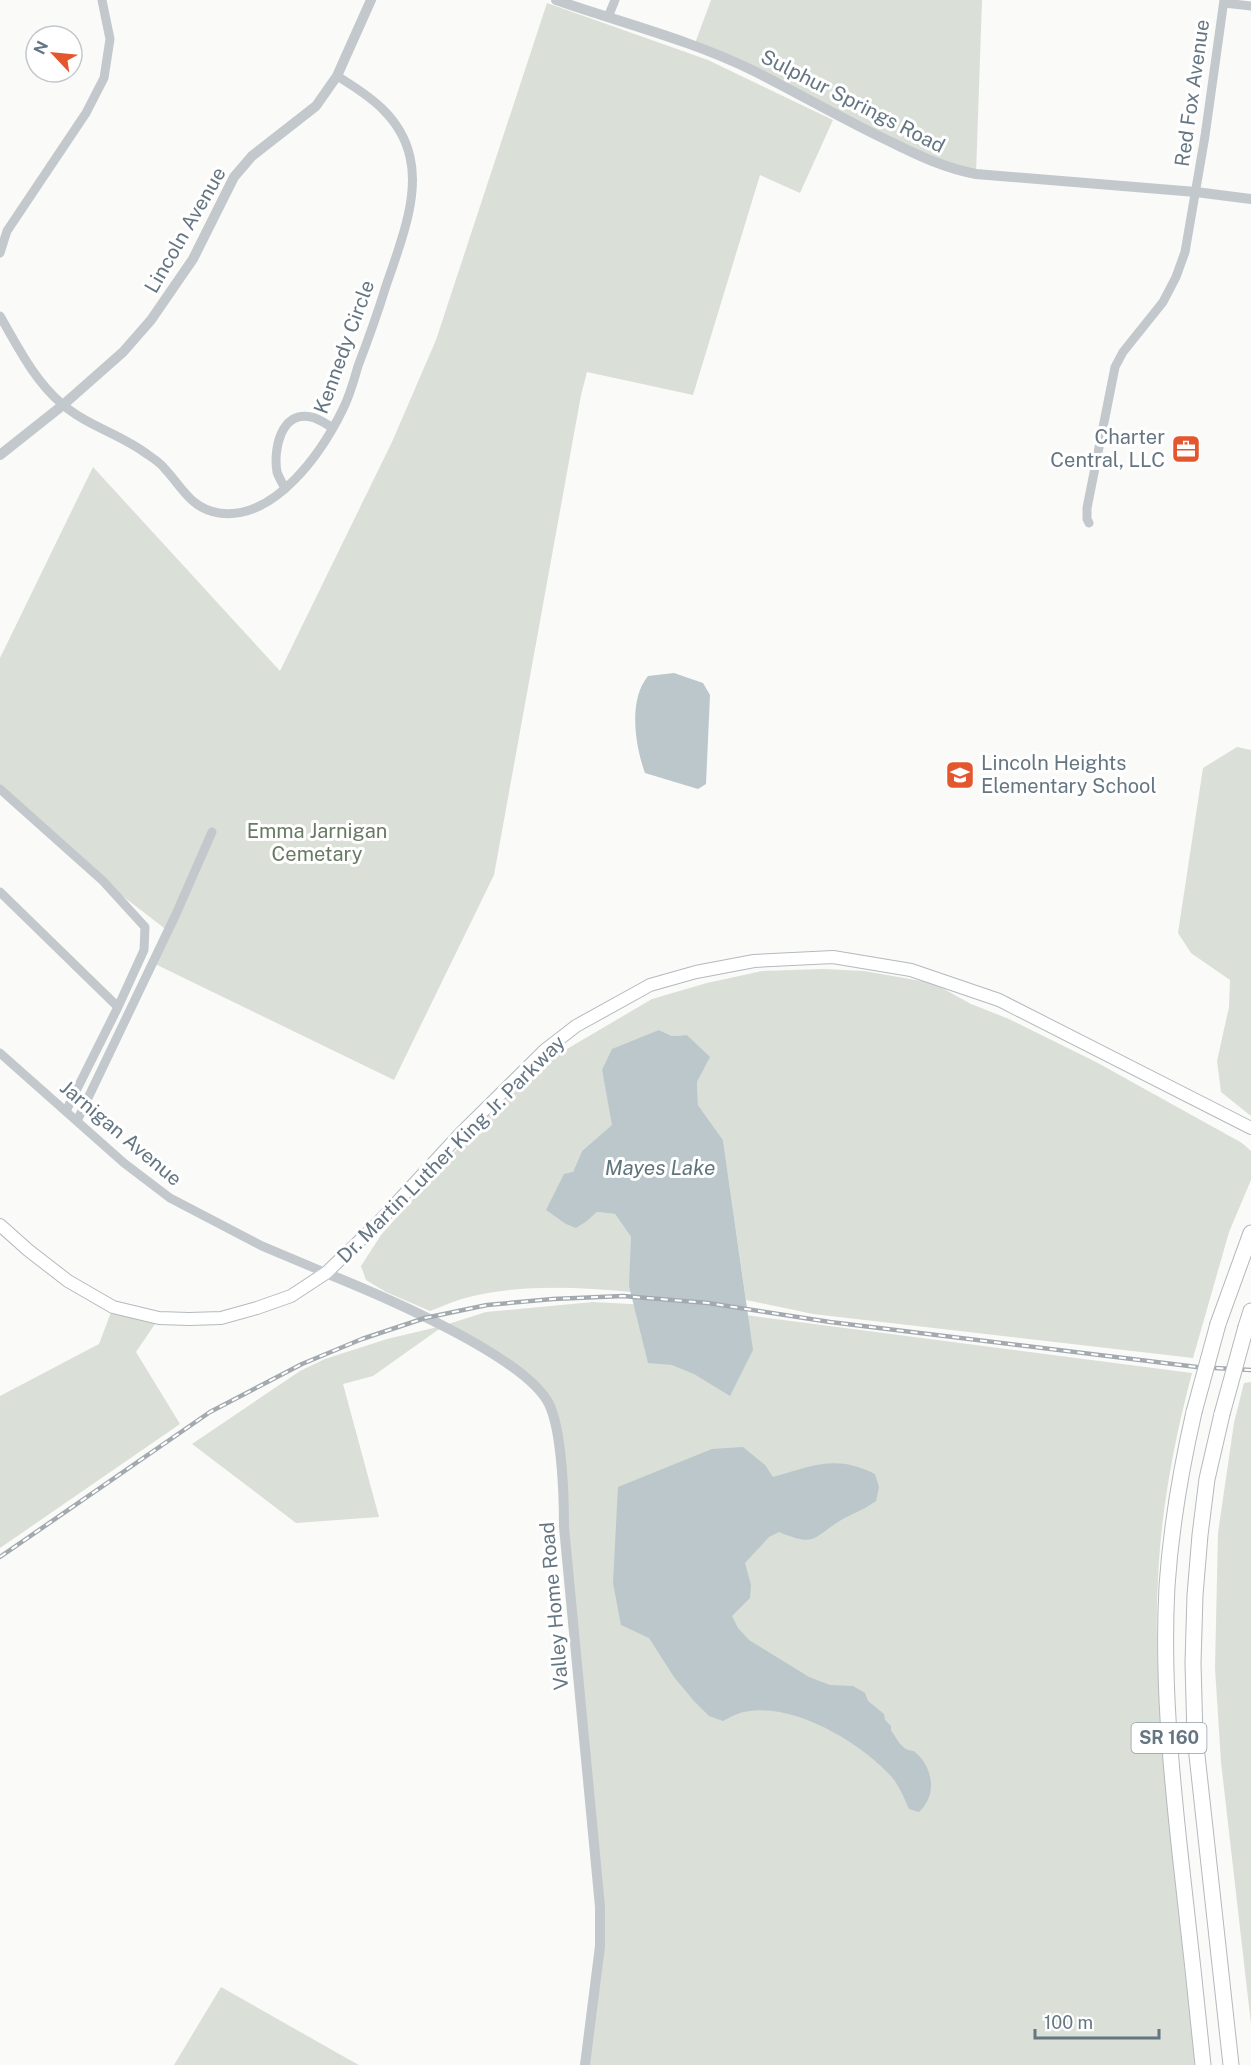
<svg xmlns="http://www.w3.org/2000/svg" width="1251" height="2065" font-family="'Public Sans',sans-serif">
<rect width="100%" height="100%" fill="#fafaf8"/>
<path fill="#dadfd7" d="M 711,0 L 982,0 L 976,174 L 951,169 L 694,46 Z
M 547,3 L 708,60 L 833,120 L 800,193 L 760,175 L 693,395 L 587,372 L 581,395 L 494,875 L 394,1080 L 153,963 L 168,931 L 103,881 L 0,789 L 0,658 L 93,467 L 280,671 L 392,442 L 436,340 Z
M 1237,747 L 1251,750 L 1251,1116 L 1221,1092 L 1217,1061 L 1229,1007 L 1230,980 L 1191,953 L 1178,933 L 1203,768 Z
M 823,969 L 864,971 L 933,983 L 971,1004 L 1009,1019 L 1096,1062 L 1242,1143 L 1251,1151 L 1251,1180 L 1229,1232 L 1193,1358 L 813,1314 L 746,1300 L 723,1140 L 698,1105 L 697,1082 L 709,1057 L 687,1035 L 672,1036 L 659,1030 L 602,1070 L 613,1125 L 582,1151 L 573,1172 L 587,1221 L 597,1212 L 615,1214 L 631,1237 L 631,1292 C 578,1287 521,1284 469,1297 C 456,1300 443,1306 430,1311 L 386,1292 L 366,1280 L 361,1266 L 381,1235 L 502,1099 L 550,1059 L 652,999 L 707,983 L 762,971 Z
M 593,1302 L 666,1306 L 753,1316 L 1192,1373 C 1174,1441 1161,1510 1158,1579 C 1155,1629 1158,1680 1161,1730 C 1169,1842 1184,1953 1195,2065 L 585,2065 L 600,1946 L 552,1412 L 529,1379 L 442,1327 L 373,1376 L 343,1384 L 379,1517 L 296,1523 L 192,1444 L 300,1371 L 325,1359 L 387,1339 L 442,1326 L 486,1312 Z
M 113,1307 L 159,1318 L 136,1352 L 180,1424 L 0,1548 L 0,1396 L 99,1344 Z
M 1251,1382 L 1251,2024 L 1221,1762 L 1215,1668 L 1218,1533 L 1234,1423 L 1244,1383 Z
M 221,1987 L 348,2059 L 359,2065 L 174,2065 Z"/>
<path fill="#bbc7cb" d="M 674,673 L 703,683 L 710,695 L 706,784 L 698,789 L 645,773 C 635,745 628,700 648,676 Z
M 659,1030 L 672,1036 L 687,1035 L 710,1057 L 697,1082 L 698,1105 L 723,1140 L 753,1350 L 730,1396 L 694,1374 L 672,1365 L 648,1363 L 629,1286 L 631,1237 L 615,1214 L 597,1212 L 587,1221 L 576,1228 L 566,1224 L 546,1210 L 564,1174 L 573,1172 L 582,1151 L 612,1125 L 602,1070 L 612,1049 Z
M 743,1447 L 765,1465 L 773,1477 C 813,1466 835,1454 875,1474 L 879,1487 L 876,1501 C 865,1509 854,1513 843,1519 C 812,1537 818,1548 779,1532 L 769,1537 L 745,1563 L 751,1585 L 750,1598 L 732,1616 L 738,1628 L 749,1640 L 809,1677 L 830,1685 L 853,1686 L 865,1693 L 868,1701 L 884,1714 L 885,1720 L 891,1726 L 891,1730 C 895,1736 900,1746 906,1749 C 909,1751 913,1750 915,1752 C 934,1768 937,1796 919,1812 L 909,1809 C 904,1798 899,1785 891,1776 C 860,1742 792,1701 744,1712 C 737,1713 729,1718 723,1721 L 709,1716 L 694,1701 L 674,1677 L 649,1638 L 621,1625 L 613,1583 L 618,1487 L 712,1449 Z"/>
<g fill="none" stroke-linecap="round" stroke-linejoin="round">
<g stroke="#b3babf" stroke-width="14">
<path id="secondary" d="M 0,1225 L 28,1250 L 68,1281 L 113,1307 L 159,1318 L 189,1319 L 221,1318 L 257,1308 L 291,1296 L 326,1273 L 377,1224 L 460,1134 L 545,1050 L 576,1026 L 650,985 L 696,972 L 754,961 L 833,957 L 911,970 L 999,1000 L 1251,1128"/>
</g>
<g stroke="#b4b9bd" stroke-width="17">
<path id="trunk" d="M 1218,1324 L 1251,1233
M 1246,1327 L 1251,1311
M 1194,1412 C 1181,1469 1171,1527 1167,1586 C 1162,1679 1171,1771 1181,1862 C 1189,1930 1196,1997 1203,2065
M 1222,1414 L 1207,1479 L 1200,1535 L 1195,1595 L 1193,1663 L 1195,1737 L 1231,2065"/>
</g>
<path stroke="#c3c8cc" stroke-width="9" d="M 1224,3 L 1251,6
M 608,17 L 615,0
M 0,253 L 7,231 L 86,113 L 104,78 L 110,39 L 102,0
M 0,316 C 18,347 34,380 62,404 C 86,425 119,434 144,452 C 151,457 160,462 165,469 C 182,487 191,509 219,513 C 275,521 322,452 343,409 C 350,395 354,380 358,366 C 368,340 377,315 385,289 C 398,250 420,198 410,157 C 401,117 370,96 337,76
M 285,489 C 283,484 279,478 277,472 C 273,450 281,410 311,417 C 318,418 326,424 333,428
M 1089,523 L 1087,519 L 1087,508 L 1115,367 L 1123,352 L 1163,302 L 1176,277 L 1185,252 L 1205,136 L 1224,0
M 0,789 L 103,881 L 145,927 L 144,950 L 118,1007 L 66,1111
M 0,892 L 118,1007
M 0,1053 L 124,1163 L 170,1198 L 262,1246 L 326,1273
M 77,1121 L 176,914 L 212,832"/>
<path stroke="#c3c8cc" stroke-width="10" d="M 556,0 C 622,23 691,40 754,71 C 800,94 844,120 891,142 C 919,156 945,168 976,174 L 1196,192 L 1251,199
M 0,455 L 63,405 L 123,352 L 151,320 L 193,259 L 234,177 L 252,156 L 316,106 L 337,76 L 371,0
M 326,1273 C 378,1294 525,1356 549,1404 C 562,1431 564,1495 564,1527 L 600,1907 L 600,1946 L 585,2065"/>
<use href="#secondary" stroke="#fff" stroke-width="12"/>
<use href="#trunk" stroke="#fff" stroke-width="15"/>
<g stroke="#a2aab0" stroke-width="4.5">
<path id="rail" d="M 0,1557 L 210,1412 L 302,1364 L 362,1339 L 425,1318 L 487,1305 L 553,1299 L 623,1296 L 708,1303 L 830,1322 L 1197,1367 L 1251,1370"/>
</g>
<use href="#rail" stroke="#fff" stroke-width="2" stroke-dasharray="7" stroke-linecap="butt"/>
<g stroke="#b4b9bd" stroke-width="17" stroke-linecap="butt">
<path id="trunk-bridge" d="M 1194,1412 L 1218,1324
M 1222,1414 L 1246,1327"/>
</g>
<use href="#trunk-bridge" stroke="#fff" stroke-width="15"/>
</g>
<defs>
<g id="office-square" transform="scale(1.5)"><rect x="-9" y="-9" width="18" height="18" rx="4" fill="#e4572e" stroke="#fff"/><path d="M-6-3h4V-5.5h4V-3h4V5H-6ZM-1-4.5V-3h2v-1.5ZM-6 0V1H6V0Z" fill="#fff"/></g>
<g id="school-square" transform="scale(1.5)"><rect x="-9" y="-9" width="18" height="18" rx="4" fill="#e4572e" stroke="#fff"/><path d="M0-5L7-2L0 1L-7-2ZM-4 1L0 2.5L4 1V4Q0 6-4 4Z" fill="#fff"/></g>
</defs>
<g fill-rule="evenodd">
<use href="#office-square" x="1186" y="449"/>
<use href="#school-square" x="960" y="775"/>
</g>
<g text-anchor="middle" stroke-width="6" stroke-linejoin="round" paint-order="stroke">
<rect fill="#fff" stroke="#939fa8" stroke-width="1.5" x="1131.5" y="1723" width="75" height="30" rx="4.5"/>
<g font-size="18" font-weight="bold" fill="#657683">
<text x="1169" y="1744">SR 160</text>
</g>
<g font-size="20" fill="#657683" stroke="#fff">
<text transform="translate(1192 93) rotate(-82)" y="7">Red Fox Avenue</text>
<text transform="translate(853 101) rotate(27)" y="7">Sulphur Springs Road</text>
<text transform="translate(185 230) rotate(-60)" y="7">Lincoln Avenue</text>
<text transform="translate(344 347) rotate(-70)" y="7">Kennedy Circle</text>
<text transform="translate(121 1133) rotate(40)" y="7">Jarnigan Avenue</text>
<text transform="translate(451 1149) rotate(-45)" y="7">Dr. Martin Luther King Jr. Parkway</text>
<text transform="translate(554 1606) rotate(-95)" y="7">Valley Home Road</text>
</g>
<g font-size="20" fill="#657683" stroke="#fff" text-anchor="end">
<text x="1165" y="444">Charter<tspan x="1165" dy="23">Central, LLC</tspan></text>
<text x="981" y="770" text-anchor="start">Lincoln Heights<tspan x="981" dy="23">Elementary School</tspan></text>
</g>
<g font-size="20" fill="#687a64" stroke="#fff">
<text x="317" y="838">Emma Jarnigan<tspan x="317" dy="23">Cemetary</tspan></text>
</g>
<g font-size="21" font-style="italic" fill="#60757c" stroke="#fff">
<text x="660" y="1175">Mayes Lake</text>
</g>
</g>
<g transform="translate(54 54) rotate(296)"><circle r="28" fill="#ffffff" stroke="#c1c8cd" stroke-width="1.5"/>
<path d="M0-4.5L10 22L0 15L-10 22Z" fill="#e4572e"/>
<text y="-9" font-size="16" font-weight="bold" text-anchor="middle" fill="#657683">N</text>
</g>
<path d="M1035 2029v9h124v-9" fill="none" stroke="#657683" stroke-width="3"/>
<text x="1044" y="2029" font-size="18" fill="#657683" stroke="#ffffff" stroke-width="4.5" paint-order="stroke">100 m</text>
</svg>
